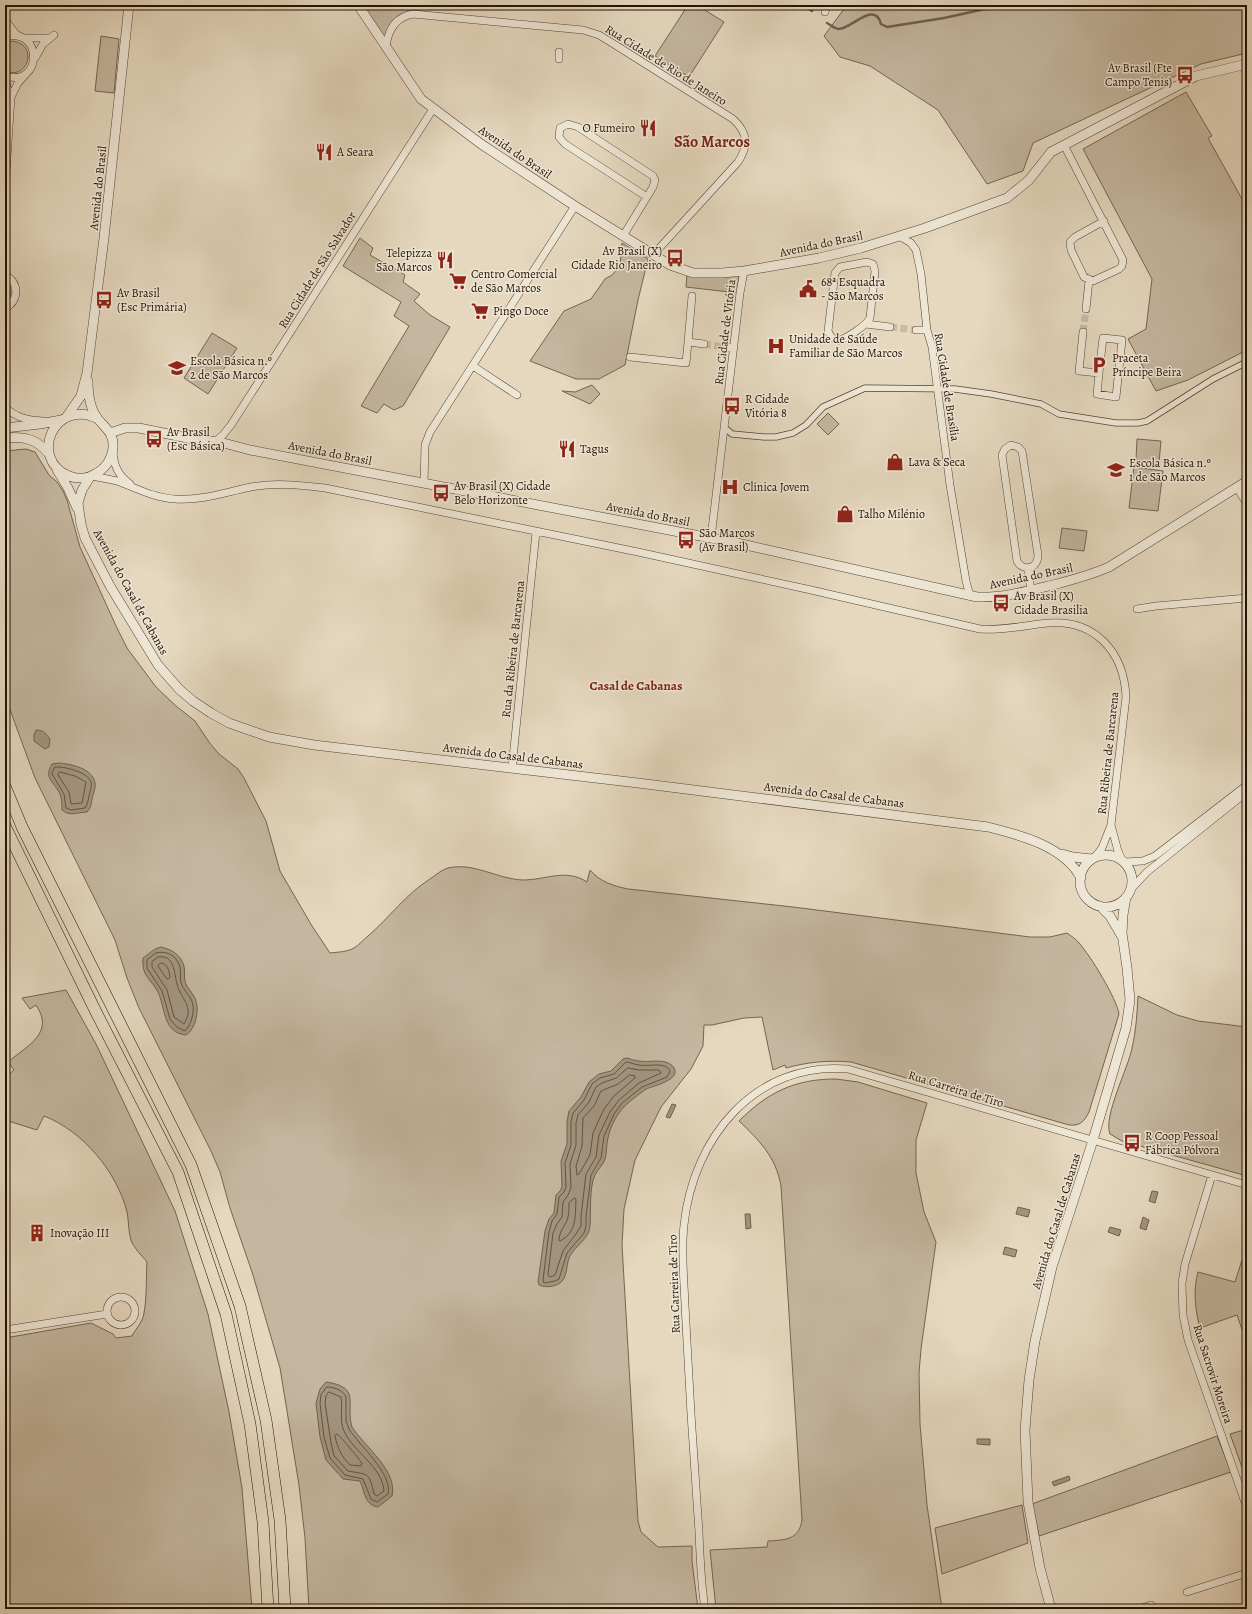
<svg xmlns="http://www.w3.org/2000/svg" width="1252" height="1614" font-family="Alegreya,serif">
<rect width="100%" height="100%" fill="#e5d8bf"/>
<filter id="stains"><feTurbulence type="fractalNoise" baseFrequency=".005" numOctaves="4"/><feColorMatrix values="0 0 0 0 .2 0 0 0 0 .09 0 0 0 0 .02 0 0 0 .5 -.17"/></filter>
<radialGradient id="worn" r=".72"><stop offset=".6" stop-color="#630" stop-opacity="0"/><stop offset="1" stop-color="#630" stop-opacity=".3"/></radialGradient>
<path fill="#c4b69f" stroke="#746452" d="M 358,5 L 394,5 L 414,7 L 413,14 L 396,21 L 386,47 Z
M 688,5 L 697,5 L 724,22 L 689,77 L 655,56 Z
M 847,5 L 1247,5 L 1247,53 L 1201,64 L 1033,143 L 1023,171 L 987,184 L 938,110 L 870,66 L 840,57 L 824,36 Z
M 101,36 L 119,39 L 114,93 L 95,91 Z
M 13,41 C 39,45 28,81 5,71 L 5,43 Z
M 1186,92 L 1212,136 L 1208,138 L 1247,208 L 1247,350 L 1188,380 L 1156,391 L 1128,339 L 1146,329 L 1152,279 L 1083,149 Z
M 360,238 L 373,248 L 370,255 L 405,275 L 403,282 L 420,294 L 414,301 L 430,315 L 450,327 L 403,406 L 394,410 L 384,404 L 377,413 L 361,406 L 409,326 L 394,316 L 401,302 L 343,266 Z
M 622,243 L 648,259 L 638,300 L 625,365 L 599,379 L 576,379 L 530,361 L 564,311 L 591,299 L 605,279 L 612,275 L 620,266 Z
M 740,271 L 737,293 L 686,287 L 687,274 Z
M 5,281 C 13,287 13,296 5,303 Z
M 212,333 L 237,348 L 208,394 L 184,378 Z
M 592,385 L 600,394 L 590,404 L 562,391 L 575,392 Z
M 828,413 L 839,424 L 828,435 L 817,424 Z
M 1137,439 L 1161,441 L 1159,462 L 1136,460 Z
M 26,449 L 35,452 L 49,475 L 57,482 L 63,491 L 67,500 L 80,547 L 117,628 L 127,648 L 156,687 L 176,706 L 195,721 L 209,742 L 218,753 L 238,769 L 244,778 L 266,821 L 280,871 L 312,926 L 330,953 C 338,952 347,952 354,948 C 359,945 363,940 368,936 C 389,918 406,894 430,879 C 436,875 441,870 448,868 C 474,862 497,879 523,880 C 546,880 566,868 587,882 L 590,870 C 600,882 614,886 628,889 L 793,907 L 1030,937 L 1050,937 L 1067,933 C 1071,936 1076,939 1079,943 C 1090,955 1117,999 1119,1014 L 1089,1112 C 1084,1122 1080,1126 1069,1125 L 851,1062 C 828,1060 808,1062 786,1068 L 785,1065 L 773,1070 L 762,1017 L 744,1018 L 712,1025 L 704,1025 L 703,1046 L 691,1069 L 661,1107 L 635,1160 L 624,1209 L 622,1245 L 638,1521 L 641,1532 L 658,1547 L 692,1546 L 692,1561 L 698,1609 L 309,1609 L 305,1538 L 299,1485 L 280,1368 L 253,1275 L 230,1208 L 220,1172 L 211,1151 L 139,1008 L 127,978 L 115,940 L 35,778 L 5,696 L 5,451 Z
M 1134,467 L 1163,471 L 1158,511 L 1129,508 Z
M 1062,528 L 1087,531 L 1084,551 L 1059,548 Z
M 66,990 L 96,1044 L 175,1211 L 208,1314 L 229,1412 L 242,1488 L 252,1609 L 5,1609 L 5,1338 L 91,1323 L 113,1334 L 116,1338 L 132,1336 C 136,1328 143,1322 144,1313 C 147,1297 146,1278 147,1262 C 142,1256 133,1247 131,1240 C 128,1231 129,1221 127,1212 C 117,1172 83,1131 44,1116 L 37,1130 L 5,1120 L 5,1078 L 14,1070 L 8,1062 C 28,1045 55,1033 36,1005 L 30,1009 L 22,998 Z
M 1138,996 L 1177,1015 L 1198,1021 L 1247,1027 L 1247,1176 L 1122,1141 L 1110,1134 C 1103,1116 1128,1069 1132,1048 C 1136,1031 1137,1014 1138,996 Z
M 836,1079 L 858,1082 L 927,1103 L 916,1140 L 916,1173 L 924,1212 L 936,1242 L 921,1349 L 919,1373 L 920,1424 L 927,1505 L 942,1609 L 804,1609 L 795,1606 L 775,1609 L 716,1609 L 710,1550 L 767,1547 L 768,1541 C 785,1540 799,1540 802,1520 L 781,1186 C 776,1157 759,1140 739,1121 C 768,1092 795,1079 836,1079 Z
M 1247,1244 L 1247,1344 L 1237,1315 L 1200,1328 C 1195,1309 1193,1290 1198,1272 L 1235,1282 Z
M 1247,1429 L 1247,1472 L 1244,1473 L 1230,1434 Z
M 1217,1436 L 1231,1472 L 1039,1536 L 1032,1504 Z
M 1022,1505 L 1028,1543 L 942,1574 L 935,1528 Z"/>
<path fill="#a3947f" stroke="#70604e" d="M 36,730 C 44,730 46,734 50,739 L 49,747 L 45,749 L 34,741 L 34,735 Z
M 59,763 C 70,764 93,768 95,783 C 96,787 94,791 93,795 C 91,802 92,807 87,812 C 78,812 70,817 62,810 C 62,804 62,797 59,792 C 52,780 44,778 52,764 Z
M 161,947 C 171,949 181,955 184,966 C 185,971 184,977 185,982 C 187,988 192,992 195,998 C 200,1009 196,1029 186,1035 C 164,1033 165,1010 159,994 C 152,979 141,977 143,958 L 155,949 Z
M 627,1058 C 631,1059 635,1061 639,1061 C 649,1063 667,1057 674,1068 C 681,1080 653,1086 646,1089 C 640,1093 635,1098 629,1102 C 619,1110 610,1126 608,1138 C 606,1145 607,1153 605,1159 C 603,1165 598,1169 595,1175 C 589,1188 591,1211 590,1226 C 589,1239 576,1245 570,1256 C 566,1263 568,1275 562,1281 C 557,1287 546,1288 539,1285 L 538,1282 L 545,1231 L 549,1219 L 554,1213 L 556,1195 L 561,1190 L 562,1186 L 561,1161 L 567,1144 L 567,1122 L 569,1111 L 581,1097 L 589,1082 L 599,1074 L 611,1071 L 623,1059 Z
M 672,1104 L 676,1105 L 670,1118 L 666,1117 Z
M 1152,1191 L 1158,1192 L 1155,1203 L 1149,1201 Z
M 1018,1207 L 1030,1210 L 1028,1217 L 1016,1214 Z
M 745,1214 L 750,1214 L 751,1228 L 746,1229 Z
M 1143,1217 L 1149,1220 L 1146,1230 L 1140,1228 Z
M 1110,1227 L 1121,1230 L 1119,1236 L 1108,1232 Z
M 1005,1247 L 1017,1250 L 1015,1257 L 1003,1254 Z
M 326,1382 C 362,1387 345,1404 352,1427 C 365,1447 398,1471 392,1496 L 378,1507 C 364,1505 365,1491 360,1481 L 343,1479 L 326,1460 L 320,1437 L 316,1403 L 320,1389 Z
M 977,1439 L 990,1439 L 990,1445 L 977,1444 Z
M 1069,1476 L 1070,1480 L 1054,1486 L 1052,1482 Z"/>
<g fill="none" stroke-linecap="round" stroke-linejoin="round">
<path stroke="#645242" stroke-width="1" d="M 55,767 C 64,766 86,772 90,780 C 93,784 90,791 89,796 C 88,800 88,804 85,808 L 71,810 L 66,808 L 64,794 L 52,774 Z
M 60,772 L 75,776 L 86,782 L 82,803 L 71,804 L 69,792 L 58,775 Z
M 156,953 C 167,950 177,956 180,967 C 181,972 180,978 181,983 C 183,989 188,994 191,999 C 196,1008 192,1024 185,1031 L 177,1027 L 170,1019 L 162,991 L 147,968 L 147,960 Z
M 158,957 C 175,954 174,973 177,984 C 181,1000 195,1006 184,1024 L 174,1017 L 167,990 L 152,967 L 152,962 Z
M 161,963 C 168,964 169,971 170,977 L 168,979 L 166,978 L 158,966 Z
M 626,1062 C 631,1062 635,1065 639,1065 C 649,1067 665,1061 670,1071 L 667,1077 L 642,1087 L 622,1103 L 614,1114 L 604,1136 L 601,1158 L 591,1175 L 586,1216 L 586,1226 L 584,1233 L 567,1253 L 559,1279 L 555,1281 L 544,1283 L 543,1280 L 549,1232 L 552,1221 L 557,1214 L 559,1197 L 564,1192 L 566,1187 L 565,1163 L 571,1145 L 571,1122 L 573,1113 L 584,1100 L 592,1084 L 600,1078 L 614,1074 Z
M 628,1068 L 639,1070 L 659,1070 L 661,1073 L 639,1083 L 619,1100 L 610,1112 L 599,1135 L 596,1157 L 586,1174 L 581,1216 L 581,1226 L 576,1234 L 563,1251 L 555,1275 L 550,1277 L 548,1275 L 553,1233 L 557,1224 L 562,1217 L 563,1202 L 568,1195 L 571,1188 L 570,1164 L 576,1145 L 576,1123 L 578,1115 L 589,1102 L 596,1087 L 602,1083 L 616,1078 Z
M 630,1075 L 635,1076 L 635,1078 L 614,1096 L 604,1109 L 593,1133 L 590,1155 L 579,1174 L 577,1175 L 576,1166 L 582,1146 L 583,1118 L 594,1106 L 601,1091 L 618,1084 Z
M 575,1198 L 576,1200 C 575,1217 577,1232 560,1241 L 559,1240 C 560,1228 566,1226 568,1217 C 569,1213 569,1208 569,1203 Z
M 327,1387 C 334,1387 343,1390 346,1397 L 346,1421 L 349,1429 C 359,1445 393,1474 388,1494 L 377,1502 L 371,1499 L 363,1479 L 345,1475 L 330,1458 L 324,1437 L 320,1403 L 321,1395 Z
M 329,1392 L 341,1397 C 343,1408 339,1420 344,1431 C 354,1453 382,1466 384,1491 L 377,1496 L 374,1494 C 369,1471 368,1475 348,1471 L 334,1456 L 331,1443 L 325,1403 L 326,1396 Z
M 337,1434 C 341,1436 357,1457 362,1463 L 361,1466 L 350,1465 C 341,1456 338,1449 335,1436 Z"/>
<path stroke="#70604e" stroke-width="2.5" d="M 802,5 L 812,11
M 827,23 C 831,25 835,29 839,29 C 851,29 875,0 881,24 L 887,27 L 944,18 L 994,7 L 1029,7 L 1044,5"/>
<path stroke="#c8baa3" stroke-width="7" stroke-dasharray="7 3.5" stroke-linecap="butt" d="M 890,327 L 916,330
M 1083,332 L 1086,309
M 704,344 L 724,347"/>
<g stroke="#544333" stroke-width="7">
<path id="pedestrian" d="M 725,428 L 732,434 L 764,437 L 776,437 L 793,433 L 806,425 L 823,407 L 865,388 L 955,389 L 991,394 L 1041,404 L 1059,414 L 1116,423 L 1138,423 L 1147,421 L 1213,379 L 1247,362"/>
</g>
<g stroke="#544333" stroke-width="8">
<path id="minor" d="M 825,12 L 827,5
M 5,20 L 15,33 L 19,36
M 5,37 C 43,26 43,88 5,76
M 24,38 L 49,38
M 386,47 C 388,30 395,17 413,14 L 583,30 L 599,35 L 609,41 L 733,119 C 748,133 749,145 738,162 L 653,255
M 35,58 L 43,44 L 54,35
M 559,59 L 559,52
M 5,81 L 11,97
M 1064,145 L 1123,260 L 1122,266 L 1119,269 L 1093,281 L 1084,277 L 1071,250 L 1070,242 L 1075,237 L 1104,221
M 5,187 L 11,97 L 18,83 L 26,74
M 623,236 L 653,187 L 655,180 L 653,176 L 578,127 L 568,124 L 560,128 L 559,137 L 565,144 L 647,197
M 899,236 L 911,243 L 916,250 L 921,274 L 927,330 L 932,347 L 950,485 L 966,581 L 970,596
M 867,262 L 873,264 L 875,271 L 870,318 C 867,325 847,338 840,340 C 833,341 830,336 828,331 L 835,273 L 840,267 Z
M 5,275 C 20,283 19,301 5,308
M 1086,309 L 1089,280
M 866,324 L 890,327
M 916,330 L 927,330
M 1083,332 L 1079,371 L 1099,373 L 1097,394 L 1116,397 L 1122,340 L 1103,338 L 1099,373
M 688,342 L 692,296
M 724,347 L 734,348
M 630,357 L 686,363 L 688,342 L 704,344
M 473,366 L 517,395
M 5,407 C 16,418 28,420 43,421
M 216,441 L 223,435 L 231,425 L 433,109
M 1011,445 L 1018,447 L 1022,451 L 1038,555 C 1038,569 1023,572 1017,561 L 1002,455 L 1005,449 Z
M 113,452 C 114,466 118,475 130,484
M 93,476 C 101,478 109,479 117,481 C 136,488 154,498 175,499 C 199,501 223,493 246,488 C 272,482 299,485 325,488 L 638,552 L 811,590 L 980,629 C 1003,631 1025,625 1048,623 C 1095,619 1124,652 1126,697 L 1111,825 L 1102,848 L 1095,857
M 424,483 L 425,445 L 430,432 L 575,206
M 1237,488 L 1247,504
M 711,538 L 740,293 L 744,271
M 1028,568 L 1031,591
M 1137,609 L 1156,606 L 1247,598
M 512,768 L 536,532
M 1111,825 L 1118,851 L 1122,860
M 1125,862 L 1143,861 L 1155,856 L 1247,785
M 1131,889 L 1147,872 L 1247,792
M 1212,1175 L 1185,1264 L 1182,1283 L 1183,1315 L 1188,1340 L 1247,1508
M107 1311a14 14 0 1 1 28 0a14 14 0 1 1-28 0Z
M 5,1330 L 107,1314
M 1187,1592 L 1247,1573
M 705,1609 C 701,1584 700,1558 699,1532 C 696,1493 694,1453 691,1414 C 689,1378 687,1341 685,1305 C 684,1279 681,1252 684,1225 C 693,1138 755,1061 848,1069 L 1247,1185
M 1138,1609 L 1151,1605"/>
</g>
<g stroke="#544333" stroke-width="10">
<path id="tertiary" d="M 358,5 L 421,99 L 481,144 L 575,206 L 670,265 L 693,273 L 722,273 L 744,271 L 819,258 L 861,248 L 925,228 L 1007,198 L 1029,180 L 1051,152 L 1196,76 L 1247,64
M 88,381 C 88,394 90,409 98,419 C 106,429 114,433 113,448 C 112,459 105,469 95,474 C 87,479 77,479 69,476 C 28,459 54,397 98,419
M 67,416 L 81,396 L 87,373 L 104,238 L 129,5
M 5,428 L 40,424 L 61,420
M 110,433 L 125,428 L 139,428 L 207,442 L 216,441 L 250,450 L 737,543 L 977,597 C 1003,598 1028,591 1053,585 C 1072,580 1091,575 1109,567 L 1247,481
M 5,438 C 24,436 37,439 49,454
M 57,470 L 68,488 L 77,508
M 90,477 L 82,490 L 78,503 L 81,524 L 85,538 L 110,586 L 158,665 L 179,689 L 193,701 L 211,713 L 229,723 L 269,737 L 314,745 L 638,783 L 988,827 C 1020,835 1064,846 1081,878
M 1062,854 L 1073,857 L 1092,859
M1080 881a26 26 0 1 1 52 0a26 26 0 1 1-52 0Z
M 1100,906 L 1110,916 L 1121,935
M 1051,1609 L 1040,1568 L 1028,1502 L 1025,1430 L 1029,1380 L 1035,1341 L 1052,1267 L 1093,1140 L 1126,1028 L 1130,1000 L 1127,968 L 1122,933 L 1123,915 L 1126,897"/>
</g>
<g stroke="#241104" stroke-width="12">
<path id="primary" d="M 5,786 L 22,827 L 191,1165 L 240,1306 L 266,1420 L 280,1520 L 285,1609
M 5,826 L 96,1012 L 178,1172 L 226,1314 L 250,1424 L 263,1522 L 268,1609"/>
</g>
<use href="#pedestrian" stroke="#eee6d5" stroke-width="5.5"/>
<use href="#minor" stroke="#eee6d5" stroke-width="7"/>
<use href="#tertiary" stroke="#eee6d5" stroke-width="9"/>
<use href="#primary" stroke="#e5d8bf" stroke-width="11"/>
</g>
<defs>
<g id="bus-bare" transform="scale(1.38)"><path d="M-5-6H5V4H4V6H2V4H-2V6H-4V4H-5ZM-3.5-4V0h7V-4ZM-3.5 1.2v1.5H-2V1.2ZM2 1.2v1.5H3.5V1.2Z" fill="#8f2418" stroke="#eee6d5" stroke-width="2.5" paint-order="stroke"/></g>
<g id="restaurant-bare" transform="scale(1.38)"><path d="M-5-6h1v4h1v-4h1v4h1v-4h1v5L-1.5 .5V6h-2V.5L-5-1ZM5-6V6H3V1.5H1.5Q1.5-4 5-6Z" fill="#8f2418" stroke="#eee6d5" stroke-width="2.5" paint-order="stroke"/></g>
<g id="supermarket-bare" transform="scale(1.38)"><path d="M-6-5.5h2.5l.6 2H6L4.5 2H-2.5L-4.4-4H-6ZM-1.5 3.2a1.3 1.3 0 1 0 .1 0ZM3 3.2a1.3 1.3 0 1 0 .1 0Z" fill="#8f2418" stroke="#eee6d5" stroke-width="2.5" paint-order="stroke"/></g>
<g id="civic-bare" transform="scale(1.38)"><path d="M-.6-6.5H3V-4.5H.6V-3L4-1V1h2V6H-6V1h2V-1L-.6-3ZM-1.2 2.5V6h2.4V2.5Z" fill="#8f2418" stroke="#eee6d5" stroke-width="2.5" paint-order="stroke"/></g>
<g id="hospital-bare" transform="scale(1.38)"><path d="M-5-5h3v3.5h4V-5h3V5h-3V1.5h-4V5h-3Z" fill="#8f2418" stroke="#eee6d5" stroke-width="2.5" paint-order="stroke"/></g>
<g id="parking-bare" transform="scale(1.38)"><path d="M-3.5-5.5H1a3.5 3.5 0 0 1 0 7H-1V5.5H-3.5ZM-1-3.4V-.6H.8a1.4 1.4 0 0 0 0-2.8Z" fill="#8f2418" stroke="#eee6d5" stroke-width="2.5" paint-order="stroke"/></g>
<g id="school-bare" transform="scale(1.38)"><path d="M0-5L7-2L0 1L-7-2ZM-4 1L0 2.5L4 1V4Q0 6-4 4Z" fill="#8f2418" stroke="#eee6d5" stroke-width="2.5" paint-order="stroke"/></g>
<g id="shop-bare" transform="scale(1.38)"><path d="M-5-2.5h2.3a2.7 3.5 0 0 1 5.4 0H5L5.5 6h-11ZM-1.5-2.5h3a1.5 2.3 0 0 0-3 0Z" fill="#8f2418" stroke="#eee6d5" stroke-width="2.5" paint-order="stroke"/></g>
<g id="building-bare" transform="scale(1.38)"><path d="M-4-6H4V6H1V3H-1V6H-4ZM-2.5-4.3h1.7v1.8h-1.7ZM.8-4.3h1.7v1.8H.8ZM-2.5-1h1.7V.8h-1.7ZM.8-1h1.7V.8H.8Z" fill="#8f2418" stroke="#eee6d5" stroke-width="2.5" paint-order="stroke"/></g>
</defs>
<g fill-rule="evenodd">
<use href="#bus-bare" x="1185" y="75"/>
<use href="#restaurant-bare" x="648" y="128"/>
<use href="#restaurant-bare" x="324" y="152"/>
<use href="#bus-bare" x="675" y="258"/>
<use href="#restaurant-bare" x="445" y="260"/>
<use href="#supermarket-bare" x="458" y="281"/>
<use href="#civic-bare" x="808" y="289"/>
<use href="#bus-bare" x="104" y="300"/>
<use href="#supermarket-bare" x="480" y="311"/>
<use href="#hospital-bare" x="776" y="346"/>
<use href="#parking-bare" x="1099" y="365"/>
<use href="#school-bare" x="177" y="368"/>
<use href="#bus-bare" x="732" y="406"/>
<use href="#bus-bare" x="154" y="439"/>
<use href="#restaurant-bare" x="567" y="449"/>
<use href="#shop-bare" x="895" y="462"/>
<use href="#school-bare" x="1116" y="470"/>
<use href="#hospital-bare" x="730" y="487"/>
<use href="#bus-bare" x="441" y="493"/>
<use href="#shop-bare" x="845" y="514"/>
<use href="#bus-bare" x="686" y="540"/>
<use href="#bus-bare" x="1001" y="603"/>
<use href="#bus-bare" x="1132" y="1143"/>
<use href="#building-bare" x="37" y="1233"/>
</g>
<g text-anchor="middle" stroke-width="3" stroke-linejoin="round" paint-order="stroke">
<g font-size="12" fill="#241104" stroke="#eee6d5">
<text transform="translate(666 65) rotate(32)" y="4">Rua Cidade de Rio de Janeiro</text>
<text transform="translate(515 152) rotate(34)" y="4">Avenida do Brasil</text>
<text transform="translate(98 188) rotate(-84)" y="4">Avenida do Brasil</text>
<text transform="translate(821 244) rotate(-12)" y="4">Avenida do Brasil</text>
<text transform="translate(317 270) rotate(-58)" y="4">Rua Cidade de São Salvador</text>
<text transform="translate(725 332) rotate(-83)" y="4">Rua Cidade de Vitória</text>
<text transform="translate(947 387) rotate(81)" y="4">Rua Cidade de Brasília</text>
<text transform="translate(330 453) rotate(11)" y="4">Avenida do Brasil</text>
<text transform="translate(648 514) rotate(11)" y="4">Avenida do Brasil</text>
<text transform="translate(1031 576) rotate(-12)" y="4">Avenida do Brasil</text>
<text transform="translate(131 592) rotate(61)" y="4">Avenida do Casal de Cabanas</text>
<text transform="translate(513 649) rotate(-84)" y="4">Rua da Ribeira de Barcarena</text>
<text transform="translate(1108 753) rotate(-84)" y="4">Rua Ribeira de Barcarena</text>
<text transform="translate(513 756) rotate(7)" y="4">Avenida do Casal de Cabanas</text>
<text transform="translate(834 795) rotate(7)" y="4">Avenida do Casal de Cabanas</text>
<text transform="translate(956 1089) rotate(17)" y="4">Rua Carreira de Tiro</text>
<text transform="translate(1056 1221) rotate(-73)" y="4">Avenida do Casal de Cabanas</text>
<text transform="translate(674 1284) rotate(-92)" y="4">Rua Carreira de Tiro</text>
<text transform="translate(1213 1374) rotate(72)" y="4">Rua Sacrovir Moreira</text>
</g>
<g font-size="12" fill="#241104" stroke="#eee6d5" text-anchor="start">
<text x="1172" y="72" text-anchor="end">Av Brasil (Fte<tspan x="1172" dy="14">Campo Tenis)</tspan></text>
<text x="635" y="132" text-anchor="end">O Fumeiro</text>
<text x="337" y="156">A Seara</text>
<text x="662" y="255" text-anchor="end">Av Brasil (X)<tspan x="662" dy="14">Cidade Rio Janeiro</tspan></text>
<text x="432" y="257" text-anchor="end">Telepizza<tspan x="432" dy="14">São Marcos</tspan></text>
<text x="471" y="278">Centro Comercial<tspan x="471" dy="14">de São Marcos</tspan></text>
<text x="821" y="286">68ª Esquadra<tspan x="821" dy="14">- São Marcos</tspan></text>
<text x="117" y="297">Av Brasil<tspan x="117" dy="14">(Esc Primária)</tspan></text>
<text x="493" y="315">Pingo Doce</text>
<text x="789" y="343">Unidade de Saúde<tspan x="789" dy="14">Familiar de São Marcos</tspan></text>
<text x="1112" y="362">Praceta<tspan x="1112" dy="14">Príncipe Beira</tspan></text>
<text x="190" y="365">Escola Básica n.º<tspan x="190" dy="14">2 de São Marcos</tspan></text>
<text x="745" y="403">R Cidade<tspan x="745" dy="14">Vitória 8</tspan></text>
<text x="167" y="436">Av Brasil<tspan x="167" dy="14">(Esc Básica)</tspan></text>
<text x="580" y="453">Tagus</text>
<text x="908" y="466">Lava &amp; Seca</text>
<text x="1129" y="467">Escola Básica n.º<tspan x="1129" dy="14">1 de São Marcos</tspan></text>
<text x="454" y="490">Av Brasil (X) Cidade<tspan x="454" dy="14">Belo Horizonte</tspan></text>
<text x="743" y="491">Clínica Jovem</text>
<text x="858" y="518">Talho Milénio</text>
<text x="699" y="537">São Marcos<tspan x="699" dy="14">(Av Brasil)</tspan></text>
<text x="1014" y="600">Av Brasil (X)<tspan x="1014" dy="14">Cidade Brasilia</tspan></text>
<text x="1145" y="1140">R Coop Pessoal<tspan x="1145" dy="14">Fábrica Pólvora</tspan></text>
<text x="50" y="1237">Inovação III</text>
</g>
<g font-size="13" font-weight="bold" fill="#7a1f14" stroke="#eee6d5">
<text x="636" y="690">Casal de Cabanas</text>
</g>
<g font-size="16" font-weight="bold" fill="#7a1f14" stroke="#eee6d5">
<text x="712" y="147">São Marcos</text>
</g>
</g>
<rect width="1252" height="1614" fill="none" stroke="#e5d8bf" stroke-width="20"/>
<rect x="6" y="6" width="1240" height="1602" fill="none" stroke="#241104" stroke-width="2"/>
<rect x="10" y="10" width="1232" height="1594" fill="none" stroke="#241104"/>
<rect width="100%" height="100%" filter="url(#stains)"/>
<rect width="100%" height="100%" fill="url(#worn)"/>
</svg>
